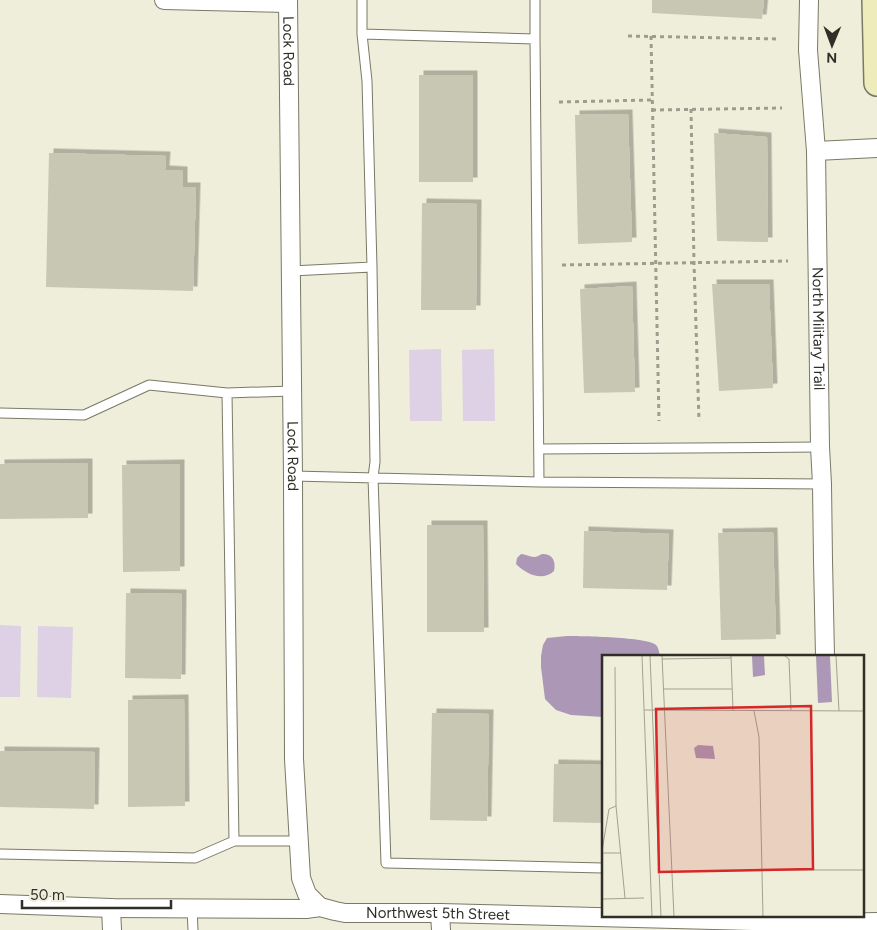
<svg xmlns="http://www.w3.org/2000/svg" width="877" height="930" font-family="Figtree,sans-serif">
<defs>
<filter id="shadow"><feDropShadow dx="4.5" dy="-4.5" stdDeviation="0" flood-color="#0004"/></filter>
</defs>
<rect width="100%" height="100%" fill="#eeeeda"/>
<path fill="#ded0e5" d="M 441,349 L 442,421 L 410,421 L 409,350 Z
M 494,349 L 495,421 L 463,421 L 462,350 Z
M 0,625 L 21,626 L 20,697 L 0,697 Z
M 38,626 L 73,627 L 71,698 L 37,697 Z"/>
<path fill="#ac98b6" d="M 521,554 C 525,554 530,557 534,557 C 537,557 539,555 542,554 C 553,553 556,562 554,571 C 542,582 526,574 516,564 L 517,558 Z
M 567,636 C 581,636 648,637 656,645 C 659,648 659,653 660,656 L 603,656 L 603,717 L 571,715 L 556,710 L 545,699 L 541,667 L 541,656 L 543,645 L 547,638 Z"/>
<path fill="#c7c7b4" filter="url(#shadow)" d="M 652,0 L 764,0 L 762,19 L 652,13 Z
M 419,75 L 473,75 L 473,182 L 419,182 Z
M 628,114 L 632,242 L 578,244 L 575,115 Z
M 714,133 L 767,137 L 768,242 L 717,241 Z
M 49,153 L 166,156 L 165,170 L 183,171 L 183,187 L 196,187 L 193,291 L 46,287 Z
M 422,203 L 477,204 L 476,310 L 421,310 Z
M 712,284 L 769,284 L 773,388 L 719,391 Z
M 632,286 L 635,392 L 584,393 L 580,289 Z
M 88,463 L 88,518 L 0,519 L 0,464 Z
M 180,464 L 180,571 L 123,572 L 122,465 Z
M 427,525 L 483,525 L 484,632 L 427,632 Z
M 584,531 L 669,534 L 667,590 L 583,588 Z
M 773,532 L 776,639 L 721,640 L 718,533 Z
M 126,593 L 182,594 L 181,679 L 125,678 Z
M 184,699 L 185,806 L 128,807 L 128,700 Z
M 432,713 L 489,714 L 487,821 L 430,820 Z
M 0,751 L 95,752 L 94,809 L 0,807 Z
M 554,764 L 603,765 L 603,823 L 553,822 Z"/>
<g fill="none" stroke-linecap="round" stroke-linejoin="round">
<g stroke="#797967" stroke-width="11">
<path id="lane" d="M 362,0 L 362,34 L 535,39 L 535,0
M 362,34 L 367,81 L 372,267 L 375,462 L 373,477 L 386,863 L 603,868
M 291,271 L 372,267
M 292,391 L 227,393 L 234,841 L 299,841
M 0,413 L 84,415 L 149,385 L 227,393
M 539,449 L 820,447
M 293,476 L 539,482 L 535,39
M 539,482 L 822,484
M 0,854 L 195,858 L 234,841
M 192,908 L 193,930"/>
</g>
<g stroke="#797967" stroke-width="20">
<g id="street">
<path d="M 164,0 L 288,3"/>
<path id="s1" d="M 288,0 L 293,476 L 294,759 L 301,878 L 307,894 L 320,907"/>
<path id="s2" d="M 809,0 L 808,50 L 816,151 L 820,447 L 822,484 L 823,560 L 825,656"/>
<path d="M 816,151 L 877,148"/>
<path id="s3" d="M 0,904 L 111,908 L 306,909 L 320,907 L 335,911 L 345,913 L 440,913 L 831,923 L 877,922"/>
<path d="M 111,908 L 112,930"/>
<path d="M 440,913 L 441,930"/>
</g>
</g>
<g stroke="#797967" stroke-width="28">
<path id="secondary" d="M 875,0 L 877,83"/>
</g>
<path stroke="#9d9d8f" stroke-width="3" stroke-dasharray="4 4" stroke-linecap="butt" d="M 628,36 L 779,39
M 651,36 L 659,421
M 559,102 L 652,100
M 691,109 L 694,263 L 699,421
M 652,110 L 782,108
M 562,265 L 788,261"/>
<use href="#lane" stroke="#fff" stroke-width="9"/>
<use href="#street" stroke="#fff" stroke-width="18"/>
<use href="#secondary" stroke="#eeecba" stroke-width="25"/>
</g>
<g text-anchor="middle" stroke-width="4" stroke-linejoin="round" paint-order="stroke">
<g font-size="15" fill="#2f2f28" stroke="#eeeeda">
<text dy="5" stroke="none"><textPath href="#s1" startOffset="51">Lock Road</textPath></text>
<text dy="5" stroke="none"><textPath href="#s2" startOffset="329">North Military Trail</textPath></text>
<text dy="5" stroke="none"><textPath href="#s1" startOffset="456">Lock Road</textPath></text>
<text dy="5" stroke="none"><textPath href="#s3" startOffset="439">Northwest 5th Street</textPath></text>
</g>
</g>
<g transform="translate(602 655)">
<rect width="262" height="262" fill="#eeeeda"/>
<path d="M 150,1 L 162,1 L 163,20 L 151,22 ZM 214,1 L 228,1 L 230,47 L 216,48 ZM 96,90 L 111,91 L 113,104 L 94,103 L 92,93 Z" fill="#ac98b6"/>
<path fill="none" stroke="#a2a293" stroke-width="1" d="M 40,1 L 50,262M 48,1 L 59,262M 60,1 L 72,262M 129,1 L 131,55M 183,1 L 187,4 L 189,55M 234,1 L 237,56M 60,4 L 129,3M 13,12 L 14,151 L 23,243M 61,34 L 130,34M 42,55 L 263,56M 152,56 L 157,82 L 161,262M 0,196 L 7,154 L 14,151M 0,198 L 19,198M 161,215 L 263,215M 0,244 L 42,243"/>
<path fill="#d62828" fill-opacity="0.15" stroke="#d62828" stroke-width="2.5" d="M 209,51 L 211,214 L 57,217 L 54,54 Z"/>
<rect width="262" height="262" fill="none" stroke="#2f2f28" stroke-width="2.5"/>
</g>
<g transform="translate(832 45) rotate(181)" stroke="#eeeeda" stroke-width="4" paint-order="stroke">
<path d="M0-4L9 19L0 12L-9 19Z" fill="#2f2f28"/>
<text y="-8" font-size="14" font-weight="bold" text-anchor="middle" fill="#2f2f28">N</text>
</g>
<path d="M22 900v8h149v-8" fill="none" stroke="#2f2f28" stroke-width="2.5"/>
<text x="30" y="900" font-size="15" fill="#2f2f28" stroke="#eeeeda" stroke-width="4" paint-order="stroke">50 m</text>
</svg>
